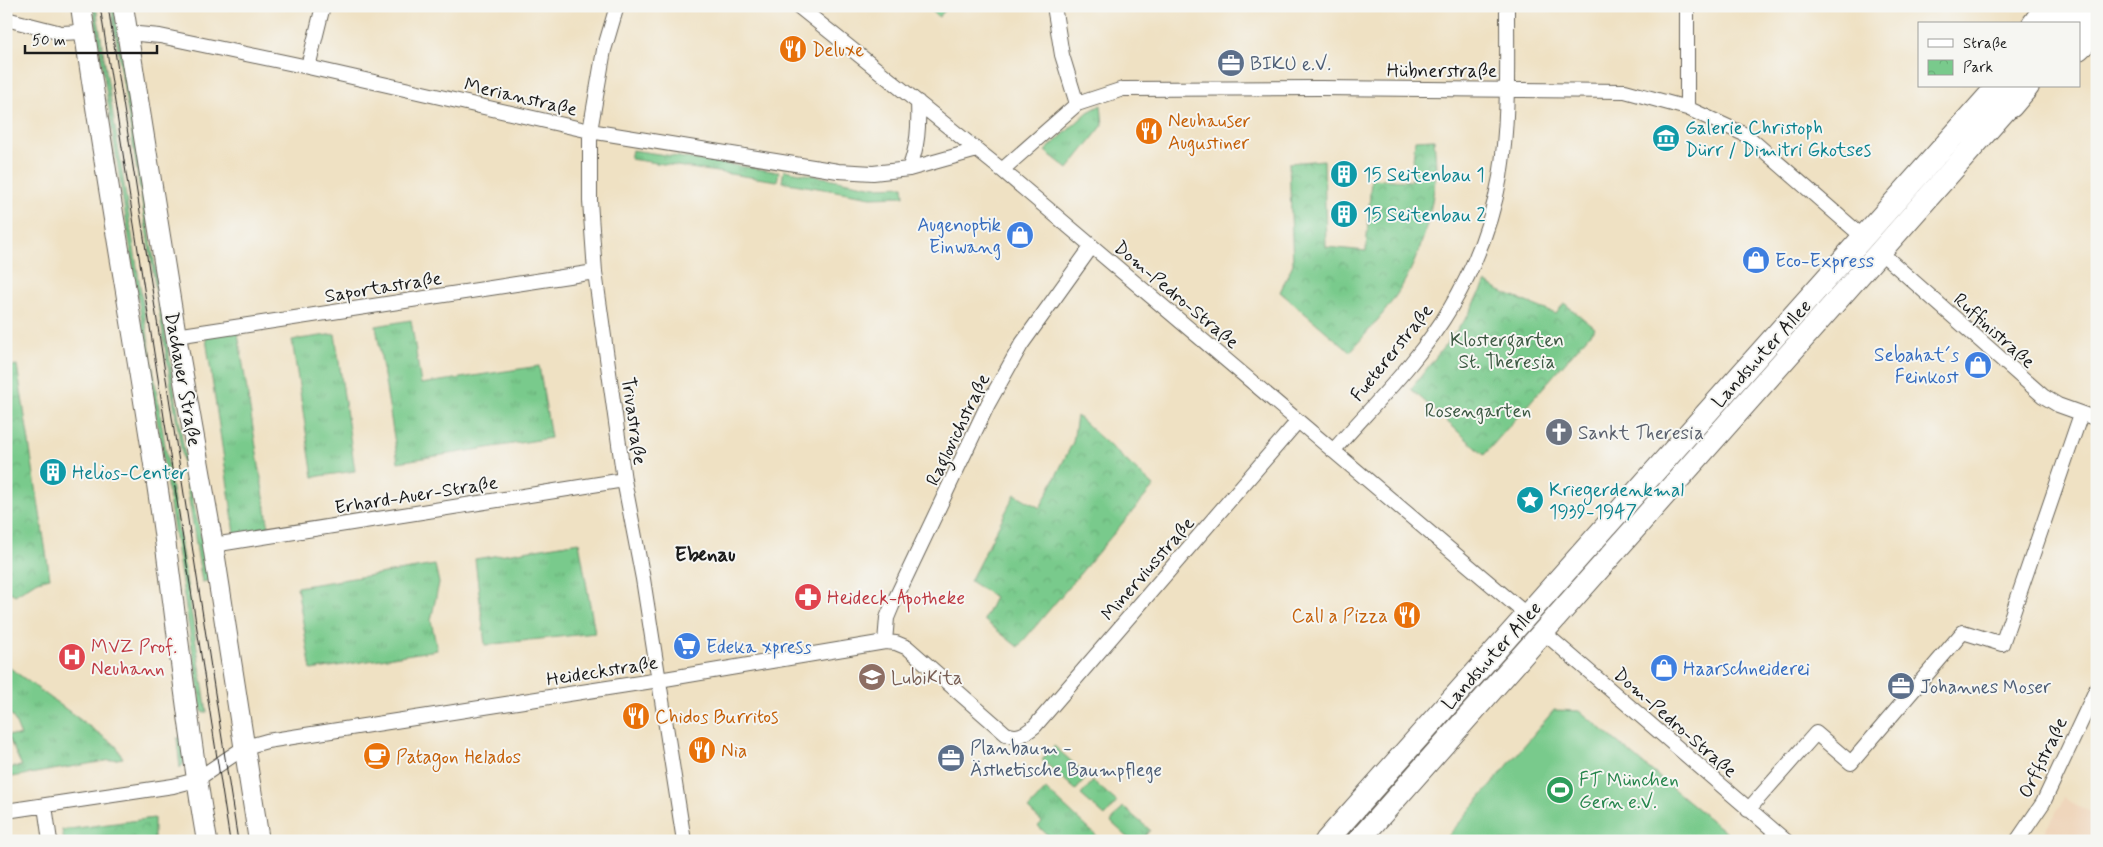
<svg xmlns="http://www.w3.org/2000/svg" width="2103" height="847" font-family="Mynerve,sans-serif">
<defs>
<pattern id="grass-tufts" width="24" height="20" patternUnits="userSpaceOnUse" patternTransform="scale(1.25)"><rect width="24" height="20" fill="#79ca8c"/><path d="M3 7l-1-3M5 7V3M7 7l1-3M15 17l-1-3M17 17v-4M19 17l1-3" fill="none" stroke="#68ad78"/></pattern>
<pattern id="park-crowns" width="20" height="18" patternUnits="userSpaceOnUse" patternTransform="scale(1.25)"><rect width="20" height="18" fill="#79ca8c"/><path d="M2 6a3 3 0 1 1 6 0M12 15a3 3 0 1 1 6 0" fill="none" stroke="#68ad78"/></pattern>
</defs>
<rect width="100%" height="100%" fill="#f6f6f2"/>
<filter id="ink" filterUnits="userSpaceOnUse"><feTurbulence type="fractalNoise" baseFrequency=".02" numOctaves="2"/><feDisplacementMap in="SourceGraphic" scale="10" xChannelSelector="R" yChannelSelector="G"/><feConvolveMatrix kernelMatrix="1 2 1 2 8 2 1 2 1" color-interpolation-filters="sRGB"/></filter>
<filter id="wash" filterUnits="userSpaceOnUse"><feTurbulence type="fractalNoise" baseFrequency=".0096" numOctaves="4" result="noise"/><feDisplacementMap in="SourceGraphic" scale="20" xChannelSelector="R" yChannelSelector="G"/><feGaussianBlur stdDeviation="1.12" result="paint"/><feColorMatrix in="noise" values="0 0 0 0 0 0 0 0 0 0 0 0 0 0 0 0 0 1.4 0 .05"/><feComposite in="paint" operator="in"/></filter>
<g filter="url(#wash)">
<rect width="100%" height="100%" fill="#efe1c3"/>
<path fill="#efd6bc" d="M 2064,798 L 2097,816 L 2097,841 L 2038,841 L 2053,818 Z"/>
<path fill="url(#grass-tufts)" stroke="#4a7354" d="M 93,6 L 96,6 L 207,712 L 202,712 Z
M 111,6 L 114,6 L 190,488 C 196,519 205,549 212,580 L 202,582 Z
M 1101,105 L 1103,125 L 1068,169 L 1045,151 L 1088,112 Z
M 632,150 L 779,172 L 777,181 L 630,159 Z
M 784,170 L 875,187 L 903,186 L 904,196 L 871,197 L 782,182 Z
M 411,320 L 421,384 L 539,366 L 551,438 L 398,462 L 376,326 Z
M 237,327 L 270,535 L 236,540 L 205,332 Z
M 335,334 L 355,471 L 313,477 L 292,340 Z
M 579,542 L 595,633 L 485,645 L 475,559 Z
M 435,565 L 439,583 L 431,620 L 437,650 L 311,670 L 297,587 Z
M 6,665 L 116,746 L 123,758 L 6,778 L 6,768 L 22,766 L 7,735 L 21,736 L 14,719 L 6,709 Z
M 177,738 L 182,738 L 184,763 L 180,768 Z
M 1054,746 L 1088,776 L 1076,790 L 1042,760 Z
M 1093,781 L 1117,802 L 1105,816 L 1081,795 Z
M 1046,789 L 1051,794 L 1102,841 L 1054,841 L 1038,826 L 1042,822 L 1028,809 Z
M 1123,807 L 1150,830 L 1141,841 L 1132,841 L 1111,822 Z"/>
<path fill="url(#park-crowns)" stroke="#4a7354" d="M 926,6 L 949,6 L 939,17 Z
M 1434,139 C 1435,153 1437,168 1435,181 C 1431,217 1420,256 1402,286 C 1388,310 1368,331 1350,352 L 1280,292 L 1293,264 L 1289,163 L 1324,160 L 1326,247 L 1366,251 L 1371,179 L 1411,181 L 1415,140 Z
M 1486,282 L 1499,291 L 1556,314 L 1564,303 L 1595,328 L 1484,455 L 1411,389 L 1467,317 Z
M 17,365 L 50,578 L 37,581 L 15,595 L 12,593 L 6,593 L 6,367 Z
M 1077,416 L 1154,486 L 1018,647 L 984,620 L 995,597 L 970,581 L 1015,494 L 1040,508 L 1073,442 Z
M 154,818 L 154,841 L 64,841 L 62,830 Z"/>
<path fill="#79ca8c" stroke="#4a7354" d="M 1554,710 L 1580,711 L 1736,841 L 1444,841 Z"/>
</g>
<g filter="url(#ink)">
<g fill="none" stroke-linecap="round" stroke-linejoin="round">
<g stroke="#666156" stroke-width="16">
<path id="street" d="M 617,6 L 604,50 L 590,131 L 590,201 L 595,272 L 624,480 L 643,579 L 684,841
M 798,6 L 1002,170 L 1527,615
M 1054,6 L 1062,55 L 1077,104
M 1687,6 L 1687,108
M 6,19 L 61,33 L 84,32
M 127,33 L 160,36 L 308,67 L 590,131 L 838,171 L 873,173 L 909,169 L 977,150
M 308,67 L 323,6
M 909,169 C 918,146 919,127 918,102
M 1002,170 L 1077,104 L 1123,89 L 1320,88 L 1625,91 L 1687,108 L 1746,135 L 1863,237
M 1879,251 L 2043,396 L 2058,405 L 2097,419
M 176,336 L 595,272
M 1333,451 C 1373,405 1420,360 1451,307 C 1474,268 1492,222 1500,177 C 1509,121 1507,63 1507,6
M 213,545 L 624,480
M 1542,631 L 1786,841
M 885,642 L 887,618 L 892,606 L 988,404 L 1021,345 L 1092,246
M 45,806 L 50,841
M 1748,810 L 1816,733 L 1851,763 L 1963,632 L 2002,644 L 2081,414
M 6,811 L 173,786 L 196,780 L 245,747 L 267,741 L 659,680 L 885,642 L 896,643 L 908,648 L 1006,734 C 1018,739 1025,734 1035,726 L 1298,421
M 2017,841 L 2043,803 L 2097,688"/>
</g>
<g stroke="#666156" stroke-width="22">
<path id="secondary" d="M 81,6 C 103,166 133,324 157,484 C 175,602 186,722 207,841
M 123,6 L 176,336 L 213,545 L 259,841
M 2032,24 L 2045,6
M 2079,50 L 2097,33"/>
</g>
<g stroke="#666156" stroke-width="24">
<path id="primary" d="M 1326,841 L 1995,89
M 1358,841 L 2010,105"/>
</g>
<g stroke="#666156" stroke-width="28">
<path id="highway" d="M 2052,24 L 2068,6
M 2079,26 L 2097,7
M 1995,89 L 1998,86
M 2010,105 L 2026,86"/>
</g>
<use href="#street" stroke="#fff" stroke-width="14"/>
<use href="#secondary" stroke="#fff" stroke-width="20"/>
<use href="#primary" stroke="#fff" stroke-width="22"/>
<use href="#highway" stroke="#fff" stroke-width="26"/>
<path stroke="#1c1c1c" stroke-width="1" d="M 100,6 L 230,841
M 108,6 L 238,841"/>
</g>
</g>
<defs>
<g id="restaurant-disc" transform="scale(1.4375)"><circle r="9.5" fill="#e8710a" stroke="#f6f6f2"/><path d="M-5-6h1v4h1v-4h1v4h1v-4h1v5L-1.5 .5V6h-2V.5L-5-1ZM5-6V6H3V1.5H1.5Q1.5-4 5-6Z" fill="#fff"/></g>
<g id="office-disc" transform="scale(1.4375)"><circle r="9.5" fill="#5c6f8a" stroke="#f6f6f2"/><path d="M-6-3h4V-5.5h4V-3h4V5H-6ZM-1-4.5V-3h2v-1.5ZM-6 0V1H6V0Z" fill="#fff"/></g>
<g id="museum-disc" transform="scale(1.4375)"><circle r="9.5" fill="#0f9aa8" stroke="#f6f6f2"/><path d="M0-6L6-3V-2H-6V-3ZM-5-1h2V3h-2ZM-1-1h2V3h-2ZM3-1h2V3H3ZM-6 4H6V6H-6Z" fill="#fff"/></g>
<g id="building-disc" transform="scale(1.4375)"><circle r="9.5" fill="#0f9aa8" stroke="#f6f6f2"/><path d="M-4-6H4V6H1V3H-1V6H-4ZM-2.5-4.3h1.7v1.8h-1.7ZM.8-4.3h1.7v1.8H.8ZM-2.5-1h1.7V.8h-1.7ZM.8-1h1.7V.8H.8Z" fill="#fff"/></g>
<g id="shop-disc" transform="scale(1.4375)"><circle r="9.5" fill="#3f7fe0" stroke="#f6f6f2"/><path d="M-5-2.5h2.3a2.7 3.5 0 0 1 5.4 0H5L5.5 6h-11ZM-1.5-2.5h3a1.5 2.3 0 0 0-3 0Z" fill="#fff"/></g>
<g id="church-disc" transform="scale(1.4375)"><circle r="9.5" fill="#6b7280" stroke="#f6f6f2"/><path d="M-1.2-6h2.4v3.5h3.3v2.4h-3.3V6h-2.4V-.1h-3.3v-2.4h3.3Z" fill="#fff"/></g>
<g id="sight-disc" transform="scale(1.4375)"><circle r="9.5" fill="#0f9aa8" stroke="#f6f6f2"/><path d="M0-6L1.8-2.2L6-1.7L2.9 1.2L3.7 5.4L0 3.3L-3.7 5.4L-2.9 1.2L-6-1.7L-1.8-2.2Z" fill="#fff"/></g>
<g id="pharmacy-disc" transform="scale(1.4375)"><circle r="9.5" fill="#e0444e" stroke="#f6f6f2"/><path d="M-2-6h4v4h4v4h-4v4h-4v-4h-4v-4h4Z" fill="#fff"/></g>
<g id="supermarket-disc" transform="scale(1.4375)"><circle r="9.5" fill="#3f7fe0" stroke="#f6f6f2"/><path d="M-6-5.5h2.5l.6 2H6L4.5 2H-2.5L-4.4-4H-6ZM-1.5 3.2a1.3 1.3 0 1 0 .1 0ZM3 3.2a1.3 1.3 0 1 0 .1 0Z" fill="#fff"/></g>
<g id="hospital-disc" transform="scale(1.4375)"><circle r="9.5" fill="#e0444e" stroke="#f6f6f2"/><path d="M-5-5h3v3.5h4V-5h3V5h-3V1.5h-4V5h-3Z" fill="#fff"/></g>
<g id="school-disc" transform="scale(1.4375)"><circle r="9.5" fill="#8d6e63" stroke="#f6f6f2"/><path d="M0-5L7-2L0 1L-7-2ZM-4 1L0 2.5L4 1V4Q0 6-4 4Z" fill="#fff"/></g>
<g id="cafe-disc" transform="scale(1.4375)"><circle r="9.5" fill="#e8710a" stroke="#f6f6f2"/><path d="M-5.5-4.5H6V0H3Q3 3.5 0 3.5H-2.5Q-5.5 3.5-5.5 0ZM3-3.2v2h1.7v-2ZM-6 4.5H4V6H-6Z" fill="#fff"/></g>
<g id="stadium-disc" transform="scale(1.4375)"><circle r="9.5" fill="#2e9e5b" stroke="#f6f6f2"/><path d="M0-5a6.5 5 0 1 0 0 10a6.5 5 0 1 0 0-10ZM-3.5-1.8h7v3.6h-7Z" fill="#fff"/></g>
</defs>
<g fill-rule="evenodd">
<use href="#restaurant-disc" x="793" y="49"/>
<use href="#office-disc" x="1231" y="63"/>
<use href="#restaurant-disc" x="1149" y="131"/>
<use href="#museum-disc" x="1666" y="138"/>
<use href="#building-disc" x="1344" y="174"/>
<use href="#building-disc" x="1344" y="214"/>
<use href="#shop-disc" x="1020" y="235"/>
<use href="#shop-disc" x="1756" y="260"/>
<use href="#shop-disc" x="1978" y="365"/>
<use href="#church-disc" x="1559" y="432"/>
<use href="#building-disc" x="53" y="472"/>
<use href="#sight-disc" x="1530" y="500"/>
<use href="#pharmacy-disc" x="808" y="597"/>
<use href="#restaurant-disc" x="1407" y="615"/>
<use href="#supermarket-disc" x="687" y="646"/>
<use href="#hospital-disc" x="72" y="657"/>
<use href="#shop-disc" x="1664" y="668"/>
<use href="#school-disc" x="872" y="677"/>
<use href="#office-disc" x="1901" y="686"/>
<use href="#restaurant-disc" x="636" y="716"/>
<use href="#restaurant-disc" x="702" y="750"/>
<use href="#cafe-disc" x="377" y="756"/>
<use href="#office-disc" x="951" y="758"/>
<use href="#stadium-disc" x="1560" y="790"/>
</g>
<g text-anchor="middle" stroke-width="4" stroke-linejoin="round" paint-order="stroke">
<g font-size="19" fill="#c56008" stroke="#f6f6f2" text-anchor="start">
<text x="812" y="56">Deluxe</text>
<text x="1168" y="127">Neuhauser<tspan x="1168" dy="22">Augustiner</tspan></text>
<text x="1388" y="622" text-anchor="end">Call a Pizza</text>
<text x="655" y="723">Chidos Burritos</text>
<text x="721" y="757">Nia</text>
<text x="396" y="763">Patagon Helados</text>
</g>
<g font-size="19" fill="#4e5e75" stroke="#f6f6f2" text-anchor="start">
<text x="1250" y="70">BIKU e.V.</text>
<text x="1920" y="693">Johannes Moser</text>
<text x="970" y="754">Planbaum -<tspan x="970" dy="22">Ästhetische Baumpflege</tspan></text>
</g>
<g font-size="19" fill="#1c1c1c" stroke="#f6f6f2">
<text x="1442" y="77">Hübnerstraße</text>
<text transform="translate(521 96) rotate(13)" y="7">Merianstraße</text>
<text transform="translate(383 286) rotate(-9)" y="7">Saportastraße</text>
<text transform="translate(1177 294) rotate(40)" y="7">Dom-Pedro-Straße</text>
<text transform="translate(1995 330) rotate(42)" y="7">Ruffinistraße</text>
<text transform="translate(1391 352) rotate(-51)" y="7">Fuetererstraße</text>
<text transform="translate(1761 353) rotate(-48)" y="7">Landshuter Allee</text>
<text transform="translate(184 379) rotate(80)" y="7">Dachauer Straße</text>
<text transform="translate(635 421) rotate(82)" y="7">Trivastraße</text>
<text transform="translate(957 429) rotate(-64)" y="7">Raglovichstraße</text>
<text transform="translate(416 494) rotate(-9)" y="7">Erhard-Auer-Straße</text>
<text transform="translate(1147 568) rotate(-49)" y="7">Minerviusstraße</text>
<text transform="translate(1491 655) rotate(-48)" y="7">Landshuter Allee</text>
<text transform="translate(602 670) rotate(-9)" y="7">Heideckstraße</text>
<text transform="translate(1676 722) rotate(41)" y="7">Dom-Pedro-Straße</text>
<text transform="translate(2042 757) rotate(-64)" y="7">Orffstraße</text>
</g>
<g font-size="19" fill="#0d838f" stroke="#f6f6f2" text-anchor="start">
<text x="1685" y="134">Galerie Christoph<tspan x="1685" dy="22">Dürr / Dimitri Gkotses</tspan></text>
<text x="1363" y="181">15 Seitenbau 1</text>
<text x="1363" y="221">15 Seitenbau 2</text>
<text x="72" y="479">Helios-Center</text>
<text x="1549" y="496">Kriegerdenkmal<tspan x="1549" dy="22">1939-1947</tspan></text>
</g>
<g font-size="19" fill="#366cbe" stroke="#f6f6f2" text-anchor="start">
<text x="1001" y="231" text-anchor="end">Augenoptik<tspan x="1001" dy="22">Einwang</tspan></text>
<text x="1775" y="267">Eco-Express</text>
<text x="1959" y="361" text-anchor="end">Sebahat´s<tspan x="1959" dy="22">Feinkost</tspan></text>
<text x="706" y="653">Edeka xpress</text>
<text x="1683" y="675">Haarschneiderei</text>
</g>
<g font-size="19" fill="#3d5943" stroke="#f6f6f2">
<text x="1507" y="346">Klostergarten<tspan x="1507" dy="22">St. Theresia</tspan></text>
<text x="1478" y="417">Rosengarten</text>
</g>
<g font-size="19" fill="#5b616d" stroke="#f6f6f2" text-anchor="start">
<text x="1578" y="439">Sankt Theresia</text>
</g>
<g font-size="19" fill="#be3a42" stroke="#f6f6f2" text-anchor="start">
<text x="827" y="604">Heideck-Apotheke</text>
<text x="91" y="653">MVZ Prof.<tspan x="91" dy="22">Neuhann</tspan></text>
</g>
<g font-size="19" fill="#785e54" stroke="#f6f6f2" text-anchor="start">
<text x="891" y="684">LubiKita</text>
</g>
<g font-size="19" fill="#27864d" stroke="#f6f6f2" text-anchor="start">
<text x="1579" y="786">FT München<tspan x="1579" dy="22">Gern e.V.</tspan></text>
</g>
<g font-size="21" font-weight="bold" fill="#1c1c1c" stroke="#f6f6f2">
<text x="705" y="561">Ebenau</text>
</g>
</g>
<rect width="2103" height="847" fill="none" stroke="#f6f6f2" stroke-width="25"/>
<rect x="1918" y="22" width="162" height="65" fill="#f6f6f2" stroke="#9f9f9c"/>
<rect x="1928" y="39" width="25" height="8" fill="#ffffff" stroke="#9f9f9c"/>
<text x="1963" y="48" font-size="15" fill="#1c1c1c">Straße</text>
<rect x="1928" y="60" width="25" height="15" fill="url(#park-crowns)" stroke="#9f9f9c"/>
<text x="1963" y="72" font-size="15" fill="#1c1c1c">Park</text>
<path d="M25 45v8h132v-8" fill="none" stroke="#1c1c1c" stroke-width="2.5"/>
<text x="32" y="45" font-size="15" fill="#1c1c1c" stroke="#f6f6f2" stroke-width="4" paint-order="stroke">50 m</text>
</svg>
